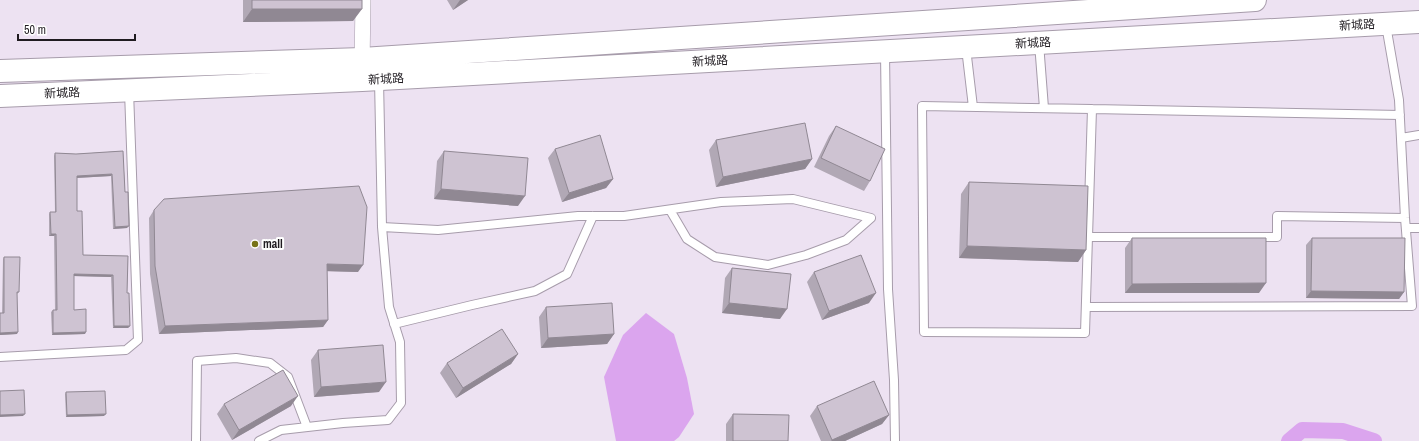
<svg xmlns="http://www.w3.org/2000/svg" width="1419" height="441" font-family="'Archivo Narrow','Noto Sans SC',sans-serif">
<rect width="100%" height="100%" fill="#ede2f2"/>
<path fill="#dba5ee" d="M 646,313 L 674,334 L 687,378 L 694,414 L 679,437 L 674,441 L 616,441 L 604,377 L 623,335 Z"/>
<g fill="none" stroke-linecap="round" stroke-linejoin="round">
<path stroke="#dba5ee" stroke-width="16" d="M 1289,441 L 1302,430 L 1343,431 L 1374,441"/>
<g stroke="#a79cab" stroke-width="10">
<path id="service" d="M 1039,43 L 1044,108
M 966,48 L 973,107
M 885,52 L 888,289 L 894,380 L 895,441
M 1092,109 L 1085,333 L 924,332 L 922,106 L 1092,109 L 1400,115
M 1401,138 L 1419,135
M 382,227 L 438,230 L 578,216 L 624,216 L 721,202 L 793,199 L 871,218 L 846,240 L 806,255 L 768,265 L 715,257 L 687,239 L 670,210
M 1406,228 L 1419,228
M 1088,237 L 1277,237 L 1277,216 L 1405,218
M 1086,307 L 1412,306 L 1405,218 L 1399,100 L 1386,25
M 394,324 L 472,305 L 535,291 L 567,274 L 593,216
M 0,357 L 126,350 L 138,340 L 129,91
M 196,441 L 197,361 L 236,358 L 270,363 L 288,377 L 307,427
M 259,441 L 281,430 L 343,423 L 388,420 L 401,403 L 400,342 L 389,307 L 382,227 L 379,80"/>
</g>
<g stroke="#a79cab" stroke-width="16">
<path id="minor" d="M 362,67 L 363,0"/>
</g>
<g stroke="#a79cab" stroke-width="24">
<path id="primary" d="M 0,71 L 362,59 L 1255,0
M 0,96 L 362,80 L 1419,22"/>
</g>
<use href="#service" stroke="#fff" stroke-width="8"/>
<use href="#minor" stroke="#fff" stroke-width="15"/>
<use href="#primary" stroke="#fff" stroke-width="22"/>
</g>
<path fill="#b1a8b5" d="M 243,0 L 362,0 L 353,21 L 243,22 Z
M 447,0 L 468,0 L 453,10 Z
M 836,126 L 870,181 L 864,191 L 814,167 L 829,136 Z
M 716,140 L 812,159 L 805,169 L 716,187 L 709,150 Z
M 555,149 L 613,179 L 606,188 L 562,202 L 548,158 Z
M 123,151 L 127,228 L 113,229 L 111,176 L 77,178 L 77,211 L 83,255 L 128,256 L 127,293 L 130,326 L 128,328 L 113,328 L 111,277 L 74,276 L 74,310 L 85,334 L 52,335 L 51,312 L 53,310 L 55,310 L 54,236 L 49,236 L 49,214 L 50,212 L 55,212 L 54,156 L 55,153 L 76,154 Z
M 444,151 L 518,206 L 434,199 L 437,161 Z
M 969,182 L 1086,250 L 1078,262 L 959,258 L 961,194 Z
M 154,210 L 358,272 L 327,271 L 328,320 L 323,327 L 159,334 L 150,274 L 149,218 Z
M 1132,238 L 1259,293 L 1125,293 L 1125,248 Z
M 1312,238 L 1404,292 L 1399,299 L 1306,298 L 1306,245 Z
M 4,257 L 19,292 L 17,294 L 17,334 L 0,335 L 0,313 L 2,313 L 3,259 Z
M 732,268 L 780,319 L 722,313 L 725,278 Z
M 814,272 L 869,303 L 822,320 L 807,282 Z
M 546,307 L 614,334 L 607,344 L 541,348 L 539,317 Z
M 318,350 L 379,392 L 314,397 L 311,360 Z
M 518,354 L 511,364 L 456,398 L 440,373 L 447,363 Z
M 66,392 L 104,416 L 66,417 L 65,394 Z
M 224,404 L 291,406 L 232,440 L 217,414 Z
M 817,406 L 889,415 L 882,424 L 845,441 L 821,441 L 810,416 Z
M 733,414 L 788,441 L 726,441 L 726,424 Z"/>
<path fill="#908893" d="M 460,0 L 468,0 L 453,10 Z
M 252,9 L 362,9 L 353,21 L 243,22 Z
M 812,159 L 805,169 L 716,187 L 723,177 Z
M 112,174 L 111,176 L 75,178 L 77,176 Z
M 613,179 L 606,188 L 562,202 L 569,193 Z
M 441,189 L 525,196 L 518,206 L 434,199 Z
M 129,226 L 127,228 L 113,229 L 115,227 Z
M 51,234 L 56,234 L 54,236 L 49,236 Z
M 967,246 L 1086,250 L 1078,262 L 959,258 Z
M 327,264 L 363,265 L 358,272 L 321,271 Z
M 74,274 L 113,275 L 111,277 L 73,276 Z
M 1266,283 L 1259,293 L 1125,293 L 1132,284 Z
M 1311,291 L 1404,292 L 1399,299 L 1306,298 Z
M 876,293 L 869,303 L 822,320 L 829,311 Z
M 729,303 L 787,309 L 780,319 L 722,313 Z
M 328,320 L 323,327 L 159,334 L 165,326 Z
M 114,326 L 130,326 L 128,328 L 113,328 Z
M 18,332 L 17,334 L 0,335 L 0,333 Z
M 86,332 L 85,334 L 52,335 L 53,333 Z
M 614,334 L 607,344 L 541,348 L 548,338 Z
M 518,354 L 511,364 L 456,398 L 463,388 Z
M 386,382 L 379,392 L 314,397 L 321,387 Z
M 298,396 L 291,406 L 232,440 L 239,430 Z
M 25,414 L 23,416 L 0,417 L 0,415 Z
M 106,414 L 104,416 L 66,417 L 67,415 Z
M 889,415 L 882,424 L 845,441 L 831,441 L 832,440 Z"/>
<path fill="#cec3d2" stroke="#908893" d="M 252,0 L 362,0 L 362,9 L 252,9 Z
M 805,123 L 812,159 L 723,177 L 716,140 Z
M 836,126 L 885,149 L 870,181 L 821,158 Z
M 600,135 L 613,179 L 569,193 L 555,149 Z
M 123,151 L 125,192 L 128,192 L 129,226 L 115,227 L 112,174 L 77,176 L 77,211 L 82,211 L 83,255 L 128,256 L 127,293 L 129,293 L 130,326 L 114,326 L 113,275 L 74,274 L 74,310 L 86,309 L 86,332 L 53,333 L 53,310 L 57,310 L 56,234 L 51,234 L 50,212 L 56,212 L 55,153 L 76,154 Z
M 444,151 L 528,158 L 525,196 L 441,189 Z
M 969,182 L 1088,186 L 1086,250 L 967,246 Z
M 359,186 L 367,207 L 363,265 L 327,264 L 328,320 L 165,326 L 155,266 L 154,210 L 164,199 Z
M 1132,238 L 1266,238 L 1266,283 L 1132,284 Z
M 1312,238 L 1405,238 L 1404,292 L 1311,291 Z
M 861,255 L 876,293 L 829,311 L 814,272 Z
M 4,257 L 20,257 L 19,292 L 17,292 L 18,332 L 0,333 L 0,313 L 4,313 Z
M 732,268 L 791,274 L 787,309 L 729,303 Z
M 612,303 L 614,334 L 548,338 L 546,307 Z
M 502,329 L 518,354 L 463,388 L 447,363 Z
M 383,345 L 386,382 L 321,387 L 318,350 Z
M 283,370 L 298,396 L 239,430 L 224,404 Z
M 874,381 L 889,415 L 832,440 L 817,406 Z
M 24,390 L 25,414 L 0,415 L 0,391 Z
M 105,391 L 106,414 L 67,415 L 66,392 Z
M 733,414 L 789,415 L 788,441 L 733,441 Z"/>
<circle fill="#777317" stroke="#fff" stroke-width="1.5" cx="255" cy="244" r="4"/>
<g text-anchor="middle" stroke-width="4" stroke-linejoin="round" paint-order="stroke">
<g font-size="12" fill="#1f1b20" stroke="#fff">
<text transform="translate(1357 25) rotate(-3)" y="4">新城路</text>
<text transform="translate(1033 43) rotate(-3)" y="4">新城路</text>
<text transform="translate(710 61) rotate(-3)" y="4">新城路</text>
<text transform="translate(386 79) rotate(-3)" y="4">新城路</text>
<text transform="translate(62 93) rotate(-2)" y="4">新城路</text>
</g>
<g font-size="12" font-weight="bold" fill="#1f1b20" stroke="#fff" text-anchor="start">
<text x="263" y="248">mall</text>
</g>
</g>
<path d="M18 34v6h117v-6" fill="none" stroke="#1f1b20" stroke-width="2"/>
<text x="24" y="34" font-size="12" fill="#1f1b20" stroke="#ffffff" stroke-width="3" paint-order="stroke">50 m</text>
</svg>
